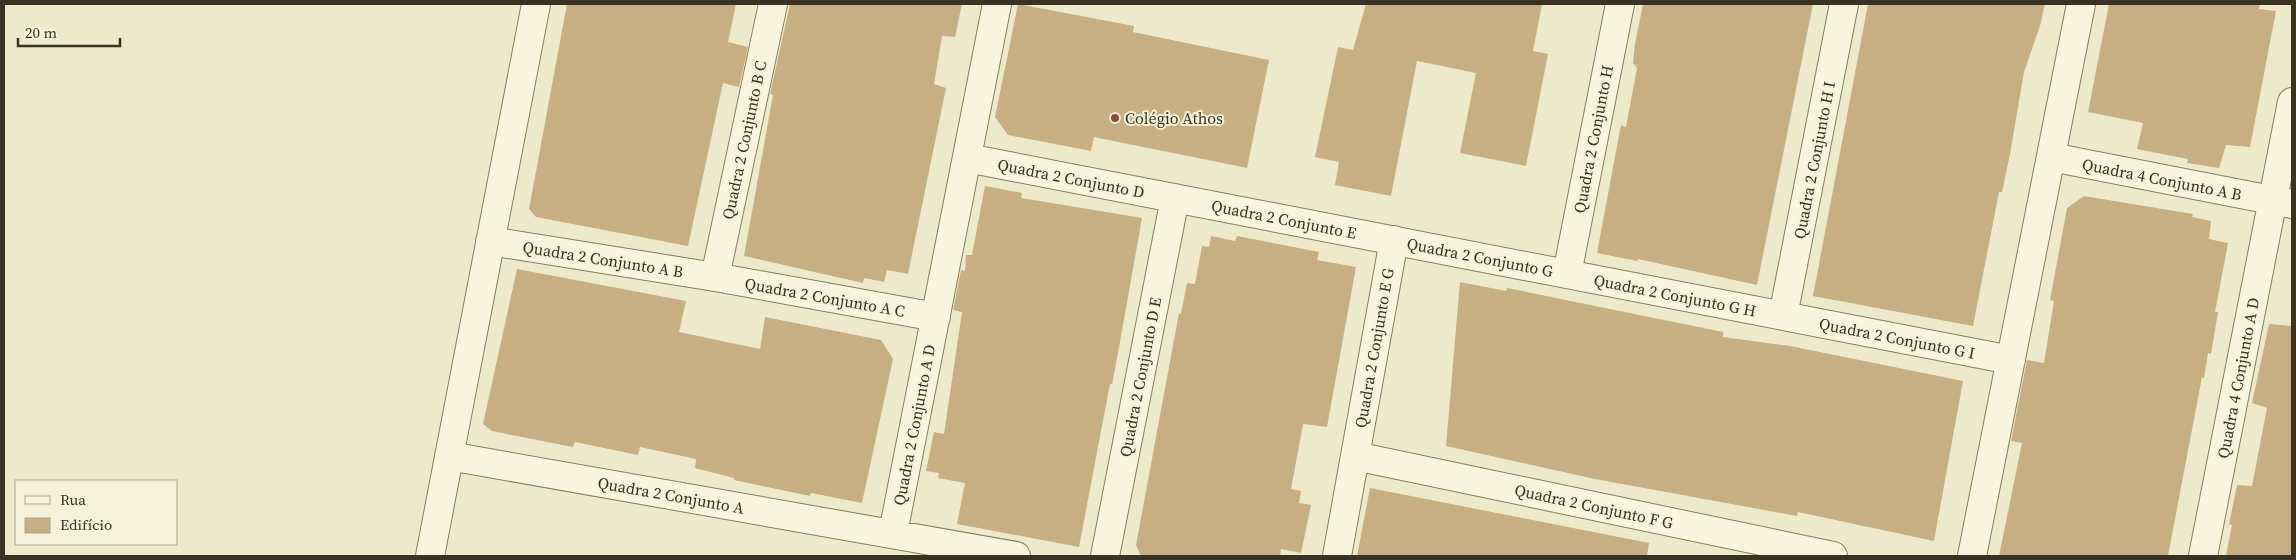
<svg xmlns="http://www.w3.org/2000/svg" width="2296" height="560" font-family="'Source Serif 4',serif">
<rect width="100%" height="100%" fill="#eceaca"/>
<path fill="#c8ae83" d="M 567,4 L 736,4 L 728,42 L 748,47 L 739,87 L 723,83 L 688,246 L 536,217 L 529,209 Z
M 790,4 L 962,4 L 955,37 L 942,36 L 934,84 L 946,88 L 908,274 L 887,270 L 884,282 L 864,278 L 863,283 L 744,256 L 773,95 L 770,94 Z
M 1018,4 L 1134,26 L 1133,32 L 1269,60 L 1247,168 L 1094,137 L 1091,151 L 1008,135 L 995,117 Z
M 1366,4 L 1542,4 L 1533,51 L 1548,54 L 1526,166 L 1460,153 L 1476,73 L 1417,61 L 1391,196 L 1335,185 L 1339,162 L 1315,157 L 1338,47 L 1353,50 Z
M 1643,4 L 1813,4 L 1757,285 L 1638,259 L 1637,261 L 1597,253 L 1621,125 L 1626,127 L 1637,68 L 1633,63 L 1635,44 Z
M 1868,4 L 2045,4 L 2040,26 L 2024,72 L 2010,154 L 2002,192 L 1999,192 L 1973,326 L 1813,296 Z
M 2109,4 L 2260,4 L 2259,9 L 2276,11 L 2250,147 L 2226,145 L 2219,168 L 2187,163 L 2188,159 L 2137,149 L 2143,123 L 2088,112 Z
M 985,186 L 1022,193 L 1021,198 L 1142,218 L 1120,342 L 1112,384 L 1110,384 L 1079,547 L 957,524 L 965,483 L 938,478 L 939,473 L 926,471 L 934,432 L 944,434 L 962,312 L 953,310 L 961,270 L 965,271 L 966,255 L 972,255 Z
M 2084,196 L 2193,214 L 2192,217 L 2211,221 L 2209,239 L 2228,243 L 2215,312 L 2218,312 L 2211,354 L 2208,353 L 2204,378 L 2202,377 L 2168,556 L 1999,556 L 2022,443 L 2011,441 L 2027,360 L 2044,363 L 2054,301 L 2050,300 L 2067,208 Z
M 1211,236 L 1235,241 L 1237,236 L 1319,252 L 1317,260 L 1356,267 L 1327,427 L 1303,424 L 1291,489 L 1301,491 L 1299,503 L 1311,505 L 1301,553 L 1281,549 L 1280,556 L 1141,556 L 1136,545 L 1179,313 L 1181,314 L 1187,283 L 1195,284 L 1202,246 L 1209,247 Z
M 517,269 L 686,301 L 679,332 L 760,349 L 765,317 L 881,340 L 893,359 L 862,503 L 811,493 L 810,496 L 734,480 L 734,478 L 695,468 L 696,459 L 640,447 L 638,455 L 575,442 L 573,447 L 492,431 L 483,424 Z
M 1460,282 L 1506,291 L 1507,288 L 1723,332 L 1723,337 L 1790,346 L 1963,381 L 1934,541 L 1798,512 L 1797,516 L 1595,479 L 1446,446 Z
M 2269,324 L 2292,326 L 2292,556 L 2226,556 L 2232,525 L 2229,524 L 2237,485 L 2252,486 L 2267,408 L 2252,403 Z
M 1370,488 L 1649,543 L 1647,556 L 1357,556 Z"/>
<g fill="none" stroke-linecap="round" stroke-linejoin="round">
<g stroke="#887e5f" stroke-width="30">
<path id="street" d="M 2051,157 L 2292,204
M 967,158 L 2011,360
M 490,241 L 715,277 L 936,317
M 1567,274 L 1620,4
M 715,277 L 773,4
M 1783,316 L 1844,4
M 449,456 L 1016,556
M 1355,456 L 1833,556
M 893,533 L 997,4
M 430,556 L 536,4
M 1105,556 L 1175,198
M 1337,556 L 1394,240
M 1972,556 L 2081,4
M 2203,556 L 2292,102"/>
</g>
<use href="#street" stroke="#f7f5dd" stroke-width="28"/>
</g>
<circle fill="#934733" stroke="#f4f2d9" stroke-width="2" cx="1115" cy="118" r="5"/>
<g text-anchor="middle" stroke-width="4" stroke-linejoin="round" paint-order="stroke">
<g font-size="16" fill="#3a3222" stroke="#f4f2d9" text-anchor="start">
<text x="1125" y="124">Colégio Athos</text>
</g>
<g font-size="16" fill="#3a3222" stroke="#f4f2d9">
<text transform="translate(1593 139) rotate(-79)" y="6">Quadra 2 Conjunto H</text>
<text transform="translate(744 140) rotate(-78)" y="6">Quadra 2 Conjunto B C</text>
<text transform="translate(1814 160) rotate(-79)" y="6">Quadra 2 Conjunto H I</text>
<text transform="translate(1071 178) rotate(11)" y="6">Quadra 2 Conjunto D</text>
<text transform="translate(2162 179) rotate(11)" y="6">Quadra 4 Conjunto A B</text>
<text transform="translate(1284 219) rotate(11)" y="6">Quadra 2 Conjunto E</text>
<text transform="translate(1480 257) rotate(11)" y="6">Quadra 2 Conjunto G</text>
<text transform="translate(603 259) rotate(9)" y="6">Quadra 2 Conjunto A B</text>
<text transform="translate(1675 295) rotate(11)" y="6">Quadra 2 Conjunto G H</text>
<text transform="translate(825 297) rotate(10)" y="6">Quadra 2 Conjunto A C</text>
<text transform="translate(1897 338) rotate(11)" y="6">Quadra 2 Conjunto G I</text>
<text transform="translate(1374 348) rotate(-80)" y="6">Quadra 2 Conjunto E G</text>
<text transform="translate(1140 377) rotate(-79)" y="6">Quadra 2 Conjunto D E</text>
<text transform="translate(2238 378) rotate(-79)" y="6">Quadra 4 Conjunto A D</text>
<text transform="translate(914 425) rotate(-79)" y="6">Quadra 2 Conjunto A D</text>
<text transform="translate(671 495) rotate(10)" y="6">Quadra 2 Conjunto A</text>
<text transform="translate(1594 506) rotate(12)" y="6">Quadra 2 Conjunto F G</text>
</g>
</g>
<rect width="2296" height="560" fill="none" stroke="#3a3222" stroke-width="10"/>
<rect x="15" y="480" width="162" height="65" fill="#f4f2d9" stroke="#aaa590"/>
<rect x="25" y="496" width="25" height="8" fill="#f7f5dd" stroke="#aaa590"/>
<text x="60" y="505" font-size="15" fill="#3a3222">Rua</text>
<rect x="25" y="518" width="25" height="15" fill="#c8ae83" stroke="#aaa590"/>
<text x="60" y="530" font-size="15" fill="#3a3222">Edifício</text>
<path d="M18 38v8h102v-8" fill="none" stroke="#3a3222" stroke-width="2.5"/>
<text x="25" y="38" font-size="15" fill="#3a3222" stroke="#f4f2d9" stroke-width="4" paint-order="stroke">20 m</text>
</svg>
